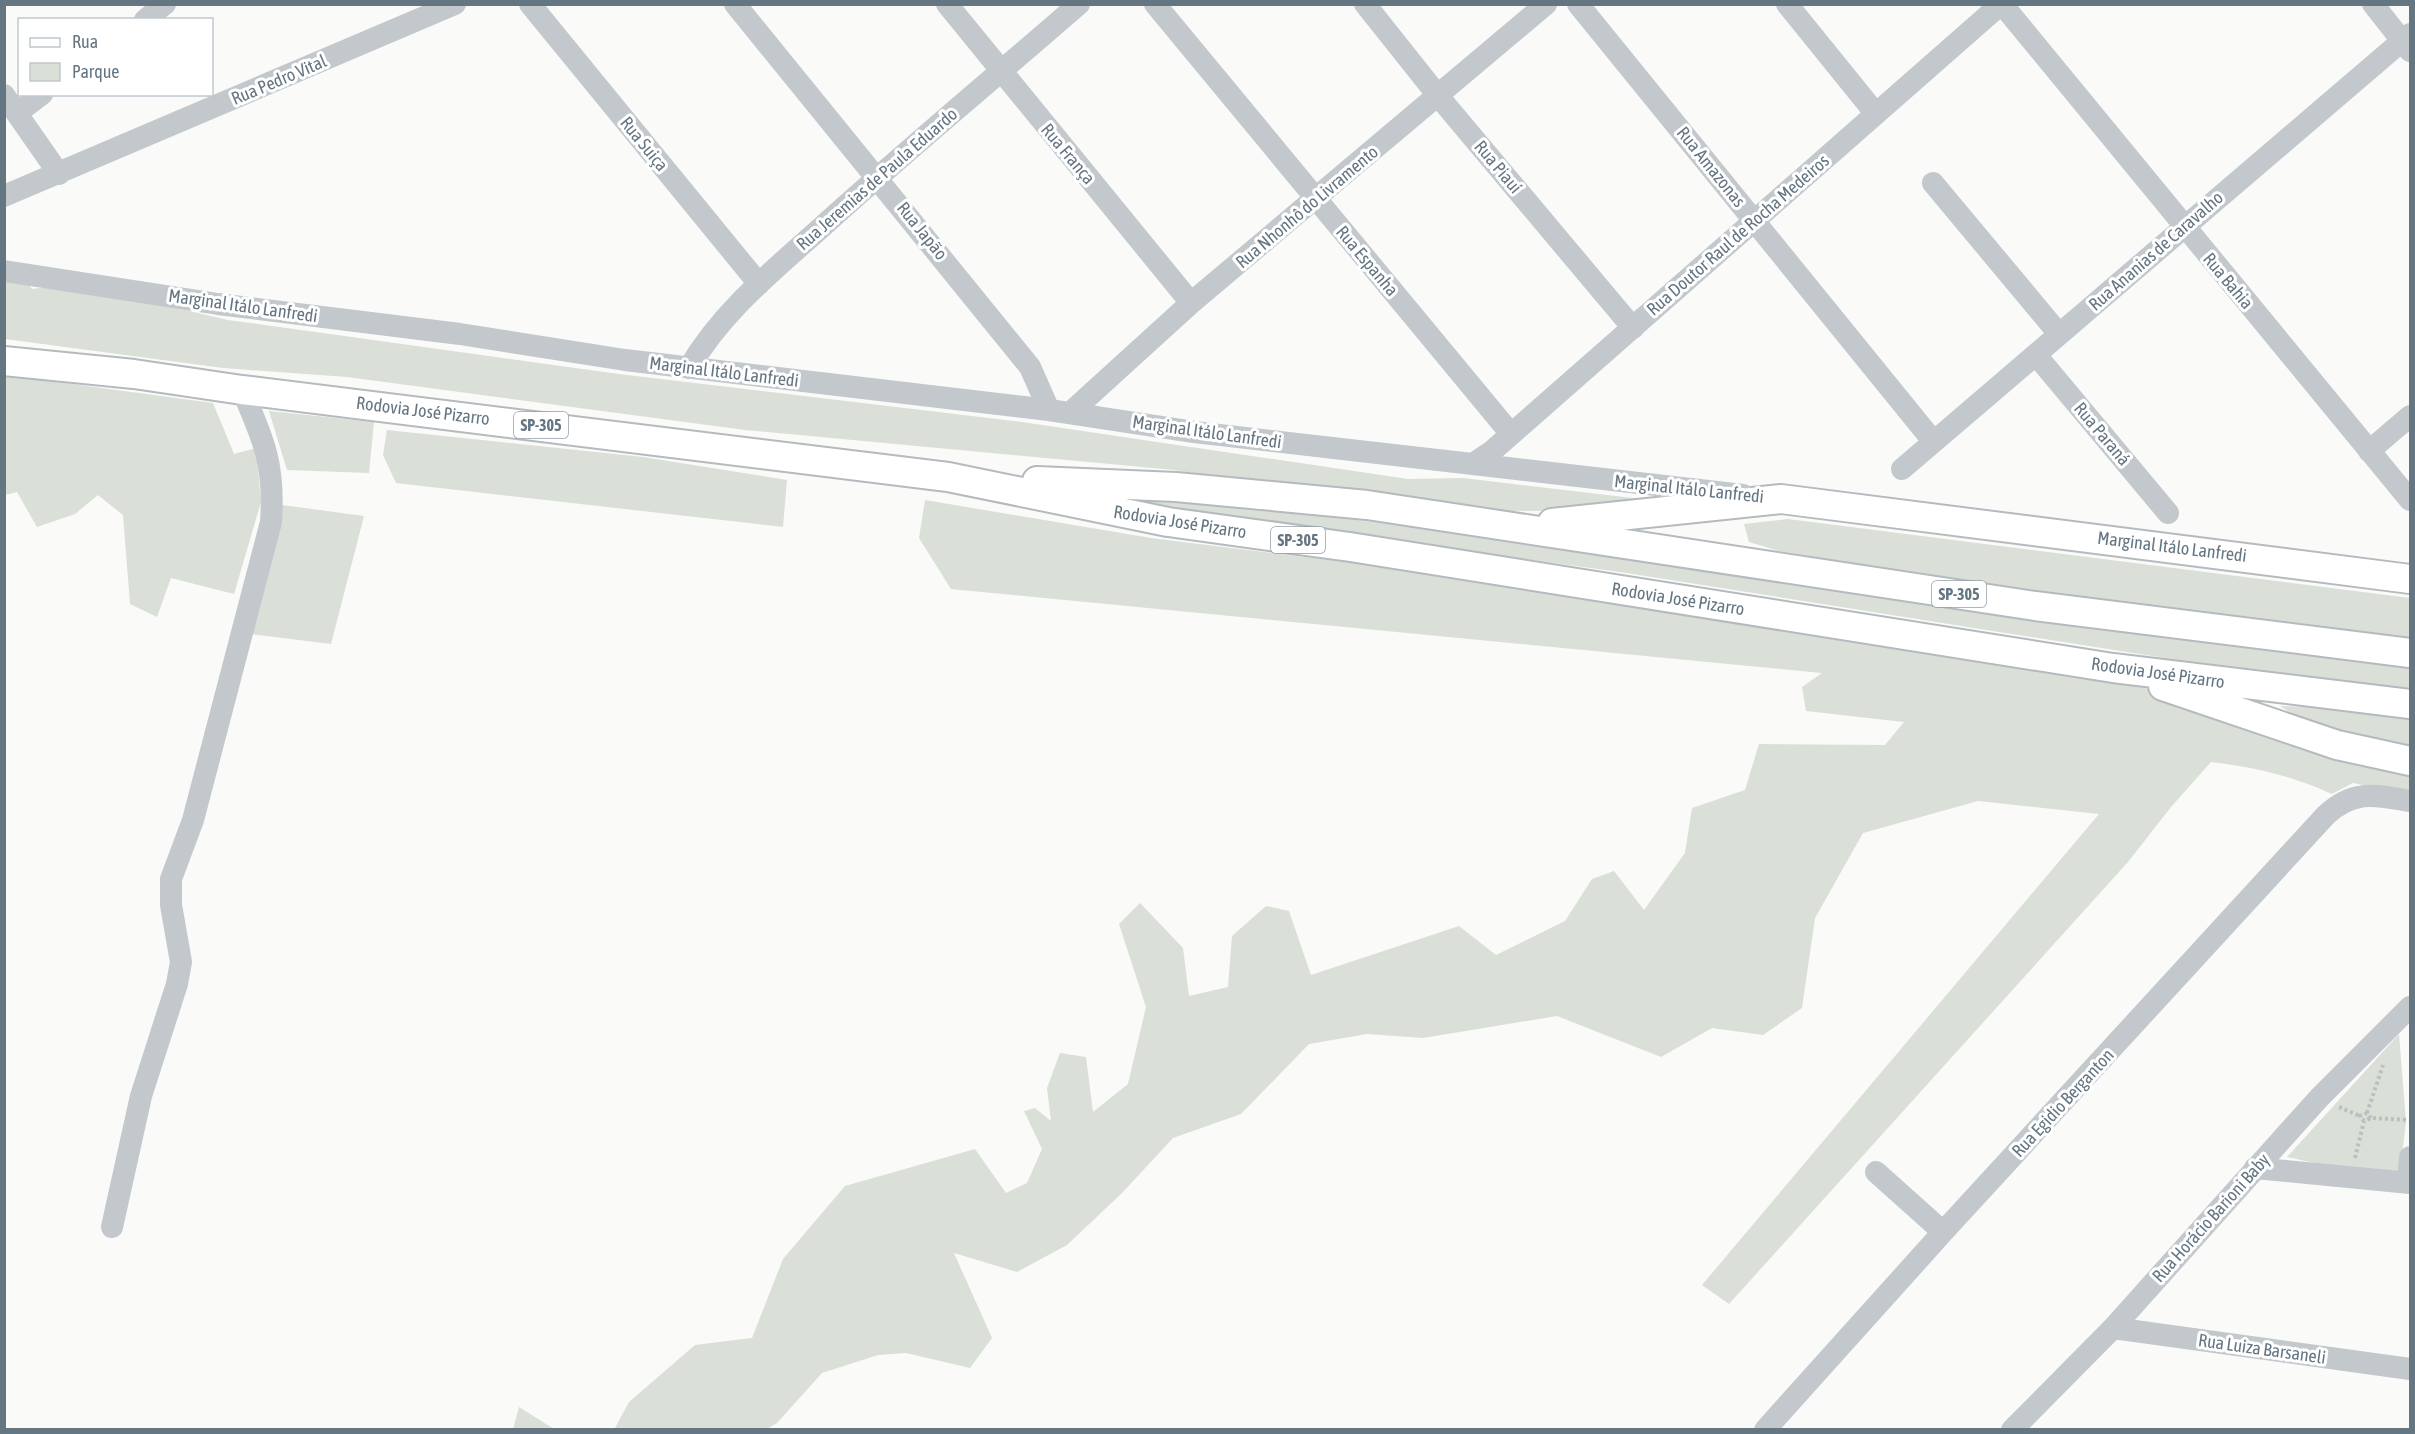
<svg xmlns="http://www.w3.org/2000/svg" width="2415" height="1434" font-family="'Asap Condensed',sans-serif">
<rect width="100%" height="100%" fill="#fafaf8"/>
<path fill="#dadfd7" d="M 4,280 L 28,283 L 32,289 L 48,287 L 159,304 L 228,320 L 619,374 L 1022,422 L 1408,479 L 1463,478 L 1684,504 L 1623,510 L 1512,511 L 1364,492 L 1268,485 L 1174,470 L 745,430 L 347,377 L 223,368 L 5,339 Z
M 5,375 L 213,403 L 234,454 L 256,448 L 261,502 L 234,594 L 171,578 L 157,617 L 130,604 L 123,515 L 98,495 L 75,514 L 37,527 L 17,492 L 5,495 Z
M 269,411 L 374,422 L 369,473 L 287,470 Z
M 387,430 L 643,457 L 787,480 L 783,527 L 396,483 L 383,455 Z
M 1096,496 L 1178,498 L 1591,549 L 2056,624 L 2410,668 L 2410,690 L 2196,663 L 1620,572 L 1429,546 L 1240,524 Z
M 925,500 L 1151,538 L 1451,575 L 2107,675 L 2179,700 L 2410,771 L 2410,795 L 2353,783 L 2332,794 C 2293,776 2254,767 2211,762 L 2171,807 L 2128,862 L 1729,1304 L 1702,1285 L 2099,814 L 1978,801 L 1863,833 L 1815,918 L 1802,1008 L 1763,1035 L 1712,1028 L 1661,1057 L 1557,1016 L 1423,1038 L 1367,1034 L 1309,1044 L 1241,1114 L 1173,1138 L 1122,1193 L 1067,1245 L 1017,1272 L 954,1253 L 992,1338 L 970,1368 L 906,1353 L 878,1355 L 822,1373 L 777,1423 L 767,1429 L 614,1430 L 629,1402 L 695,1345 L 752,1338 L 783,1259 L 845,1186 L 975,1149 L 1006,1193 L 1027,1183 L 1042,1149 L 1024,1111 L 1035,1108 L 1051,1121 L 1047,1088 L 1060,1053 L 1086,1057 L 1093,1112 L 1128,1084 L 1146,1007 L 1119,924 L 1140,903 L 1183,948 L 1189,996 L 1228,987 L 1232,936 L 1266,906 L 1289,911 L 1311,975 L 1459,926 L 1496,955 L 1565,921 L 1592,879 L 1614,871 L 1644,910 L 1685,853 L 1692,808 L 1745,790 L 1759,744 L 1885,745 L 1904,722 L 1806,711 L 1802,687 L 1822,673 L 951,589 L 919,538 Z
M 282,505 L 364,516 L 331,644 L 251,634 Z
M 1788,519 L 2410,598 L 2410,639 L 1947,579 L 1779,551 L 1749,542 L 1744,524 Z
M 2280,706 L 2328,707 L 2410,718 L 2410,750 L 2309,724 Z
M 2399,1034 L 2406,1122 L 2400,1171 L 2347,1170 L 2287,1157 Z
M 519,1407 L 554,1429 L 513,1429 Z"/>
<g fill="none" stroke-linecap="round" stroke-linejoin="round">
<g stroke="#b5babe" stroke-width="32">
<path id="major" d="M 4,361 L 134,374 L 242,390 L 948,477 L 1168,522 L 1350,547 L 2113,668 L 2410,704
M 1037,481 L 1176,487 L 1367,505 L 2035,606 L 2410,653
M 1552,523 L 1781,499 L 2410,579
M 2163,686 L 2337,745 L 2410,761"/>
</g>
<path stroke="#bbbfc2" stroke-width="4" stroke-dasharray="3 3" stroke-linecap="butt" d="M 2339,1107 L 2360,1116
M 2367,1113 L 2383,1065
M 2371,1118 L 2367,1113 L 2360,1116 L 2364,1121 L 2371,1118 L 2410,1120
M 2355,1158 L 2364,1121"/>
<path stroke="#c3c8cc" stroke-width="22" d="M 530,4 L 759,284
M 735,4 L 1030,367 L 1049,410
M 947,4 L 1191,303
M 1155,4 L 1511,434
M 1365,4 L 1439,97 L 1633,328
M 1578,4 L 1933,441
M 1787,4 L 1876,114
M 2002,4 L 2410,500
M 2373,4 L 2410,51
M 145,20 L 165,4
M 4,95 L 59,174
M 17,113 L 42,94
M 1933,183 L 2059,334
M 4,196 L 455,4
M 4,271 L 218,304 L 460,334 L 625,360 L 1049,410 L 1194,432 L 1743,495
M 2036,355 L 2168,513
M 689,368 C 722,311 775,269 823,226 C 907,150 994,78 1079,4
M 1070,413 L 1191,303 L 1546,4
M 2369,451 L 2410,416
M 1473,464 L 1491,452 L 2001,4
M 1902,469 L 2410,34
M 2255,1168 L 2410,1183
M 1876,1172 L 1943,1232
M 2408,1183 L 2410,1157
M 112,1227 L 141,1096 L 177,984 L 181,962 L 171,905 L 171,879 L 193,820 L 271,522 C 275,466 264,440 242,390
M 2113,1328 L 2410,1369
M 1765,1430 L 1943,1232 L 2326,815 C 2354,789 2376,795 2410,801
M 2012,1430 L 2113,1328 L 2319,1098 L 2410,1007"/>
<use href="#major" stroke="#fff" stroke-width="28"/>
</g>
<g text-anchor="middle" stroke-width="6" stroke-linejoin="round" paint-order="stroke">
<g fill="#fff" stroke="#939fa8" stroke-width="1.5">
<rect x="514" y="412" width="54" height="26" rx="4.5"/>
<rect x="1271" y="527" width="54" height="26" rx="4.5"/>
<rect x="1932" y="581" width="54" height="26" rx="4.5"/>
</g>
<g font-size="16" font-weight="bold" fill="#657683">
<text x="541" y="431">SP-305</text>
<text x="1298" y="546">SP-305</text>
<text x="1959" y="600">SP-305</text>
</g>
<g font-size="18" fill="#657683" stroke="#fff">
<text transform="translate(279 80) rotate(-23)" y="6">Rua Pedro Vital</text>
<text transform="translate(644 144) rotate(51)" y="6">Rua Suiça</text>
<text transform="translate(1068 154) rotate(50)" y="6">Rua França</text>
<text transform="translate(1498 167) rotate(50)" y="6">Rua Piauí</text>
<text transform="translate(1711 167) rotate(51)" y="6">Rua Amazonas</text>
<text transform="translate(877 179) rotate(-41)" y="6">Rua Jeremias de Paula Eduardo</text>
<text transform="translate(1307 207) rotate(-40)" y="6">Rua Nhonhô do Livramento</text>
<text transform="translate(922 231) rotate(51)" y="6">Rua Japão</text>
<text transform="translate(1738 235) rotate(-41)" y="6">Rua Doutor Raul de Rocha Medeiros</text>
<text transform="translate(2156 251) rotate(-41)" y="6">Rua Ananias de Caravalho</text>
<text transform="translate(1367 261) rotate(50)" y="6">Rua Espanha</text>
<text transform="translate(2228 281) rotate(50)" y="6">Rua Bahia</text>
<text transform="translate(243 306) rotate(8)" y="6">Marginal Itálo Lanfredi</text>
<text transform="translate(724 372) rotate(7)" y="6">Marginal Itálo Lanfredi</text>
<text transform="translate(423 411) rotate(7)" y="6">Rodovia José Pizarro</text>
<text transform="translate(1207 432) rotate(8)" y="6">Marginal Itálo Lanfredi</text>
<text transform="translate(2102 434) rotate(50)" y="6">Rua Paraná</text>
<text transform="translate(1689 489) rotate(6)" y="6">Marginal Itálo Lanfredi</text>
<text transform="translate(1180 522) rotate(9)" y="6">Rodovia José Pizarro</text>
<text transform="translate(2172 547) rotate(7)" y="6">Marginal Itálo Lanfredi</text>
<text transform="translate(1678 599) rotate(9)" y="6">Rodovia José Pizarro</text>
<text transform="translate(2158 673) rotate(8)" y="6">Rodovia José Pizarro</text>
<text transform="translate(2063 1103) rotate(-47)" y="6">Rua Egidio Berganton</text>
<text transform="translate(2211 1218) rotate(-48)" y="6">Rua Horácio Barioni Baby</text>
<text transform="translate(2262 1349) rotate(8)" y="6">Rua Luiza Barsaneli</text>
</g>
</g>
<rect width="2415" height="1434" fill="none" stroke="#657683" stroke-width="12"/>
<rect x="18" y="18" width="195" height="78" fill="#ffffff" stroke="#c1c8cd" stroke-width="1.5"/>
<rect x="30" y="38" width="30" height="9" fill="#ffffff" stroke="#c1c8cd" stroke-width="1.5"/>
<text x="72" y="48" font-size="18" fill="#657683">Rua</text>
<rect x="30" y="63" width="30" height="18" fill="#dadfd7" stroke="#c1c8cd" stroke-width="1.5"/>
<text x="72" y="78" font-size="18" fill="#657683">Parque</text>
</svg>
